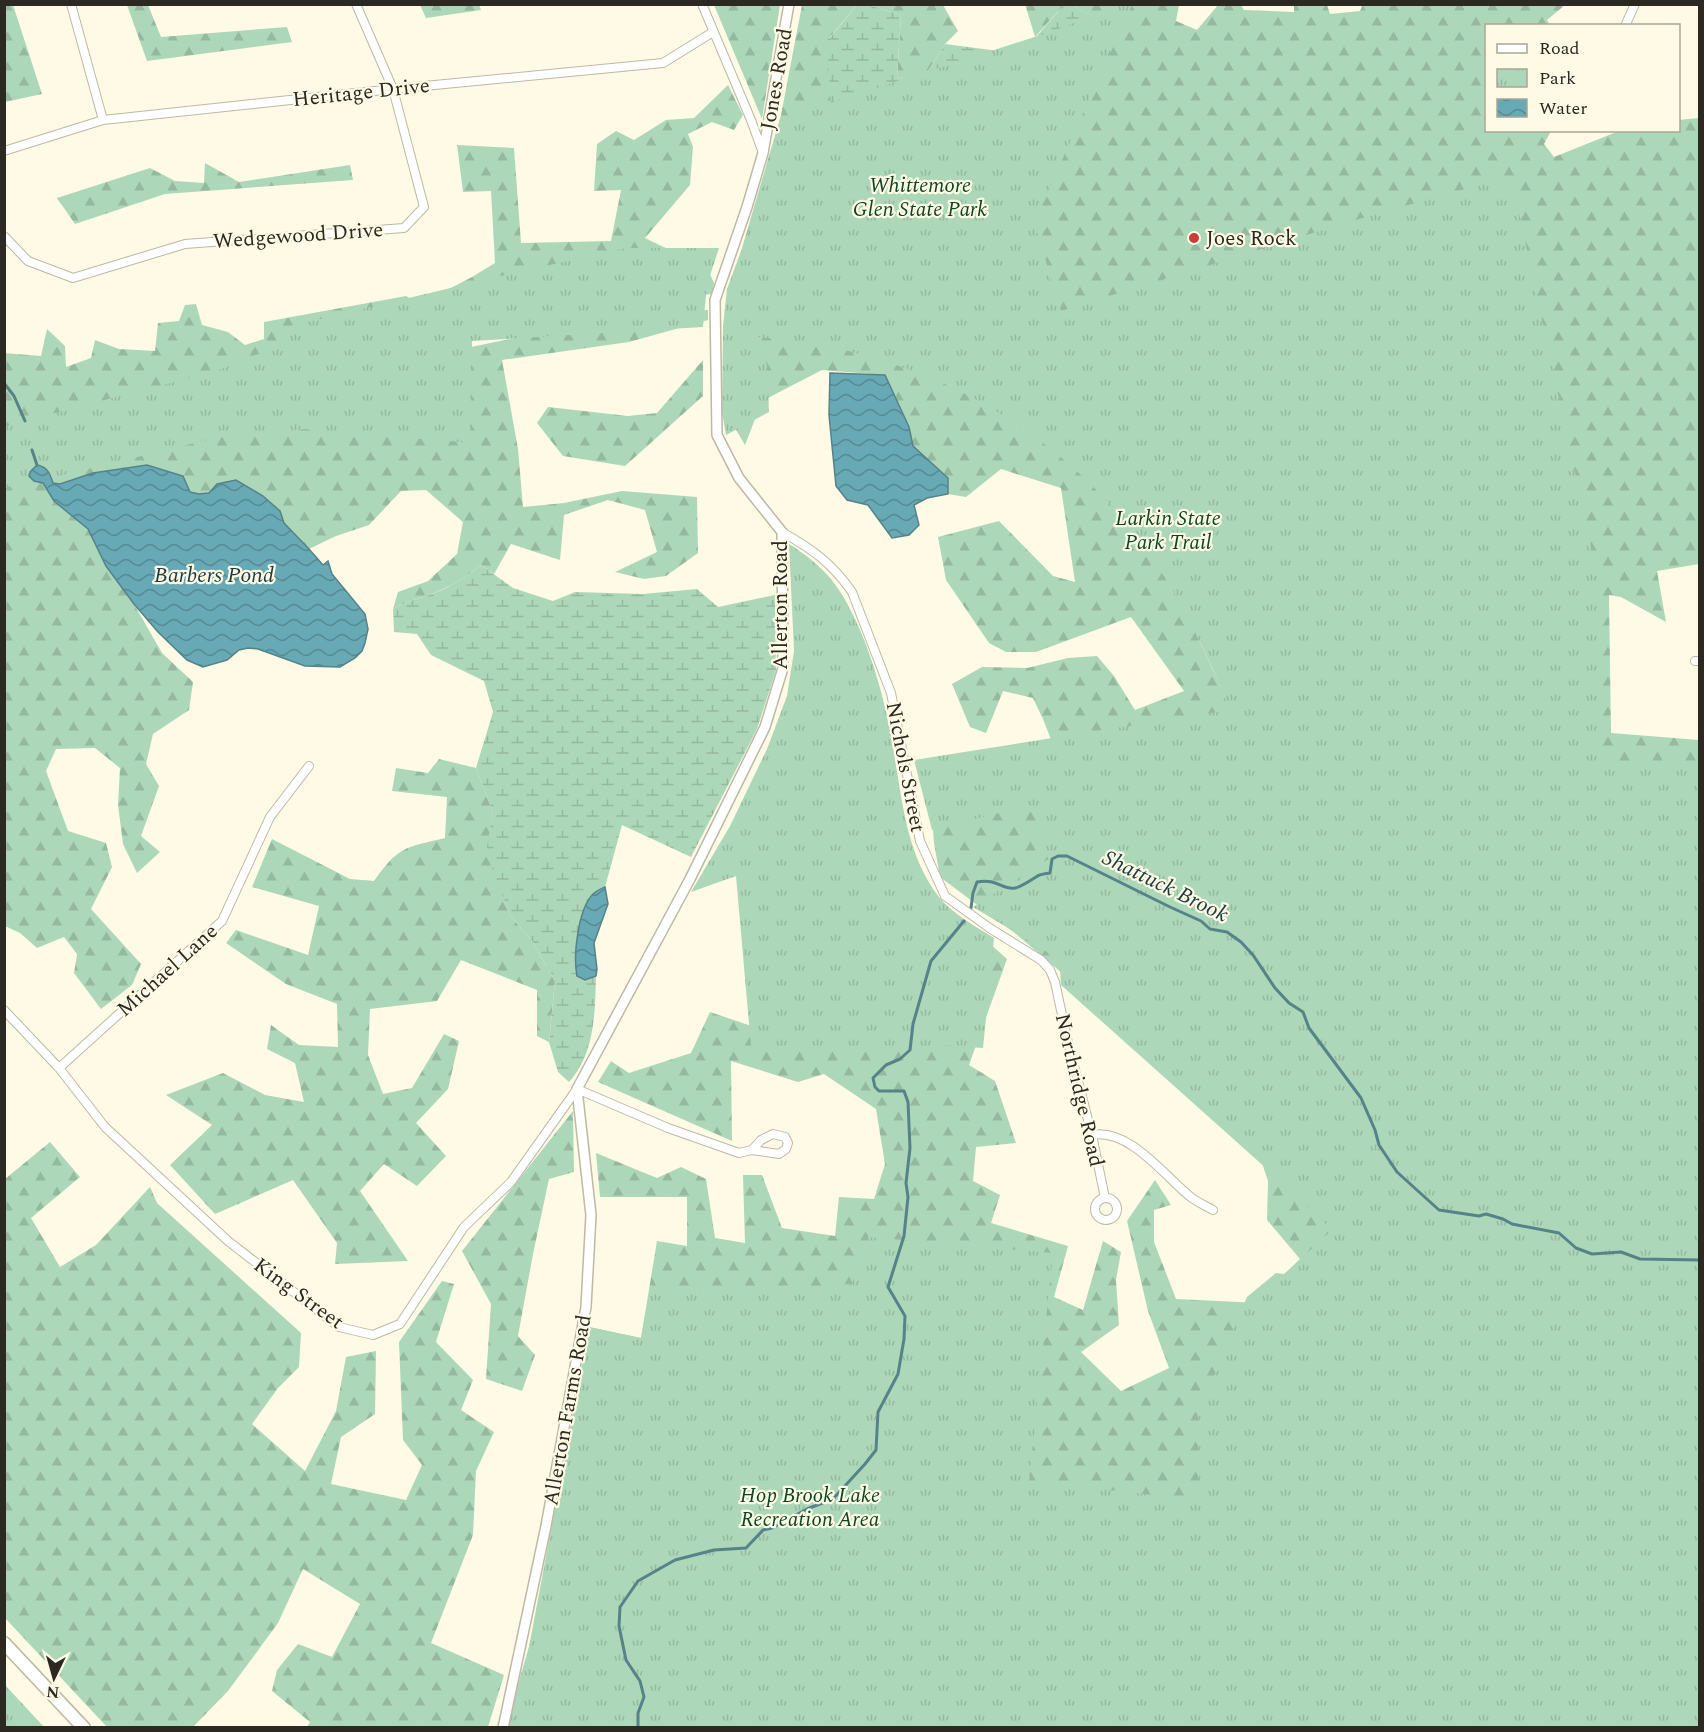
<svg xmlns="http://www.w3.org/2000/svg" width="1704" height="1732" font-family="Spectral,serif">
<defs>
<pattern id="forest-firs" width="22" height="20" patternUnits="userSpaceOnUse" patternTransform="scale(1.5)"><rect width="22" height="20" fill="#add7b9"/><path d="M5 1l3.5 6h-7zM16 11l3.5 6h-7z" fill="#95b99f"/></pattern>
<pattern id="wetland-marsh" width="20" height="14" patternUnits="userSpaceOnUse" patternTransform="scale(1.5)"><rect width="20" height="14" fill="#add7b9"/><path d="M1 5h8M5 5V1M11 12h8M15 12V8" fill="none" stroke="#95b99f"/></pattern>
<pattern id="park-tufts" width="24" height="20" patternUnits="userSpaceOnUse" patternTransform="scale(1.5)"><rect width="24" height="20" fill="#add7b9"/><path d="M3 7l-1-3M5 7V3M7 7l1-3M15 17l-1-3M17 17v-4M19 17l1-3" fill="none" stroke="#95b99f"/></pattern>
<pattern id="water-waves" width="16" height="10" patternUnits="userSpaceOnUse" patternTransform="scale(1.5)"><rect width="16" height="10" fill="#67a9b5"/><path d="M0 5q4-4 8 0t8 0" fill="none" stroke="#558a93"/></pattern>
</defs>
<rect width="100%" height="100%" fill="#fffae5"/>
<path fill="url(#forest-firs)" d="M 1025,4 L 1064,5 L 1035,37 Z
M 1363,4 L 1565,5 L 1547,20 L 1550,25 L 1486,26 L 1486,130 L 1551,131 L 1544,144 L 1554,157 L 1619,131 L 1678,130 L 1679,120 L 1699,118 L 1699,564 L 1657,571 L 1666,622 L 1621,597 L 1609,595 L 1611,733 L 1699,740 L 1699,1086 L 1053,388 L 730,289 L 781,115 L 802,5 L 857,5 L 829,38 L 833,144 L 1116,29 L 1072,5 L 1179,5 L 1176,21 L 1197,30 L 1218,5 L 1241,5 L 1244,10 L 1294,12 L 1294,5 L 1327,5 L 1330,14 L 1360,11 Z
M 4,5 L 13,5 L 42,94 L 5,102 Z
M 127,5 L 148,5 L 161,37 L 287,27 L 292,42 L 147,61 Z
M 420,5 L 479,5 L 481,10 L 426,18 Z
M 714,5 L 780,5 L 762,119 Z
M 869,5 L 943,5 L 958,31 L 945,44 L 920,84 L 897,77 L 901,15 Z
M 728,85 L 743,115 L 734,130 L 712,122 L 688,134 L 693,147 L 690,185 L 645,238 L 678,254 L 701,254 L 714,283 L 712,294 L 638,299 L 5,445 L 4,353 L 41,356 L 47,329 L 65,346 L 66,367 L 91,358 L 95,340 L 119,349 L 155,351 L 158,323 L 179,321 L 185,305 L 196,304 L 202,325 L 228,332 L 245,345 L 264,339 L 264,322 L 406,296 L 420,304 L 472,277 L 495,263 L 491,191 L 463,192 L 457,145 L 514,148 L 521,243 L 611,241 L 621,190 L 594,191 L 597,144 L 616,131 L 634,140 L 666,120 L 694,118 Z
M 205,163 L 239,182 L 350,165 L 353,180 L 165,194 L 75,224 L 57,198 L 150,168 L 175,181 L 204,183 Z
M 728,304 L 870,330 L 1127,483 L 1699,1727 L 505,1728 L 529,1647 L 598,1675 L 555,1513 L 589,1327 L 641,1338 L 657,1241 L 687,1246 L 687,1197 L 600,1197 L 596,1153 L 657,1178 L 681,1167 L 706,1179 L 715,1238 L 745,1243 L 743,1175 L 762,1175 L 782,1228 L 835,1236 L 839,1197 L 874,1199 L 885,1164 L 876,1109 L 824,1074 L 798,1082 L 731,1061 L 732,1141 L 598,1082 L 611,1061 L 629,1073 L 691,1053 L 710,1012 L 781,1036 L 971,927 L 1007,959 L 969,1065 L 995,1081 L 1016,1143 L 976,1147 L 973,1181 L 1000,1195 L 991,1223 L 1068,1246 L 1054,1297 L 1083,1310 L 1103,1241 L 1121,1252 L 1116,1280 L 1119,1325 L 1081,1352 L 1121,1391 L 1169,1368 L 1148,1311 L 1127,1221 L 1155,1180 L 1171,1205 L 1154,1210 L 1154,1242 L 1176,1299 L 1259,1303 L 1300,1259 L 1267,1220 L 1268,1181 L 1256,1145 L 1115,1018 L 1016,934 L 940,877 L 934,843 L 929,772 L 1057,755 L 1043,719 L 1033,698 L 1003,691 L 986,733 L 970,727 L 952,684 L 982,667 L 1027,668 L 1068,658 L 1097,656 L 1114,676 L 1135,710 L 1184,691 L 1131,617 L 1036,652 L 1006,652 L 989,643 L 946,580 L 938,537 L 999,521 L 1053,576 L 1075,582 L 1061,488 L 1001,469 L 966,497 L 948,494 L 948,478 L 913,446 L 909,427 L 884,375 L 822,370 L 762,401 L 745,445 L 729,418 Z
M 708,310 L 708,320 L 629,342 L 502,360 L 518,449 L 523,507 L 564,503 L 622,491 L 697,497 L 698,553 L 666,576 L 644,579 L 615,572 L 657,552 L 645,510 L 608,500 L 564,515 L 560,560 L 511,544 L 494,574 L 481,565 C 470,573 458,583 445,588 C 428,597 410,599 393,609 L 398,592 L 428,581 L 457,554 L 463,522 L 426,490 L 401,491 L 369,525 L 336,536 L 309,549 L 284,523 L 280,511 L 263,496 L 199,494 L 93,473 L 60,484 L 53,483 L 49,472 L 43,483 L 55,501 L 88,529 L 106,566 L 134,604 L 162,653 L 193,682 L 189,710 L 153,734 L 146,764 L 159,786 L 141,836 L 160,852 L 137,873 L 123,844 L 118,805 L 120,768 L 95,748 L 56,749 L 46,771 L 68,831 L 106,843 L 112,867 L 91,909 L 141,964 L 132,985 L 101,1009 L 74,973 L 77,954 L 64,937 L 37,948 L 20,933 L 5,926 L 4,457 L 471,347 L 606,319 Z
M 703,360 L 703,396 L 625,466 L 563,456 L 537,423 L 548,407 L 628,416 L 657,413 Z
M 439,759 L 476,768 L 493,812 L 487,853 L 510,915 L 532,941 L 555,981 L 549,1042 L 537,1036 L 537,990 L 461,960 L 437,1001 L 370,1009 L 368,1055 L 383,1094 L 412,1088 L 444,1034 L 459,1041 L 448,1089 L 416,1123 L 446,1156 L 417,1186 L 384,1164 L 360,1191 L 408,1261 L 335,1264 L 337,1243 L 293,1180 L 215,1214 L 170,1165 L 212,1125 L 166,1095 L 223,1073 L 265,1095 L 304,1102 L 295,1063 L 267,1049 L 271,1025 L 299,1045 L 338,1047 L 337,1004 L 286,984 L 226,943 L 236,930 L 308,955 L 319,906 L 252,887 L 272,839 L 350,879 L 374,881 C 399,846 404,848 445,838 L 447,797 L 392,791 L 396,768 L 428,773 Z
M 573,1111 L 574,1172 L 549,1179 L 533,1254 L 518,1336 L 535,1355 L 522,1391 L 486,1379 L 491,1304 L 462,1251 Z
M 50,1142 L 80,1177 L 31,1218 L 60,1267 L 96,1245 L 150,1187 L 157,1203 L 301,1333 L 299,1367 L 278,1388 L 252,1424 L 305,1471 L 336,1411 L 346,1357 L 376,1351 L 375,1414 L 341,1437 L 331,1484 L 406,1500 L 422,1465 L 403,1440 L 399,1342 L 442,1281 L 454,1284 L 436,1342 L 473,1380 L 461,1410 L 494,1432 L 476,1471 L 473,1535 L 431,1643 L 504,1675 L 488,1727 L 307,1727 L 310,1722 L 272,1691 L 277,1670 L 298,1644 L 332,1657 L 360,1604 L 303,1569 L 278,1623 L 228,1691 L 193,1727 L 107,1727 L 5,1618 L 5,1179 Z"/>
<path fill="url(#wetland-marsh)" d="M 857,5 L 869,5 L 901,15 L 897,77 L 920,84 L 945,44 L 1021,54 L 1064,5 L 1072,5 L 1117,29 L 833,144 L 827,41 Z
M 481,565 L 513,588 L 553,601 L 575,592 L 643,594 L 697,589 L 718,607 L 775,595 L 776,670 L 757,729 L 691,857 L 622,825 L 605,887 L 593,894 L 585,980 L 596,976 C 595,1012 595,1054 569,1082 L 558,1072 L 549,1042 L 555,981 L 532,941 L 510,915 L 486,853 L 493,812 L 476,768 L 493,712 L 484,681 L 431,655 L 417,634 L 394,632 L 393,609 C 410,599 428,597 446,588 C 459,582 470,573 481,565 Z"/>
<path fill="url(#park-tufts)" d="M 1125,4 L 1132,5 L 1034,222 L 1061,311 L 1352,221 L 1511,176 L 1595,565 L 1600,566 L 1597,768 L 1699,763 L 1699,1727 L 508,1727 L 529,1647 L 589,1327 L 641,1338 L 650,1287 L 689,1293 L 852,1284 L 868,1237 L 1053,1253 L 1029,1481 L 1198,1500 L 1198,1415 L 1247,1297 L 1276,1273 L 1284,1274 L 1332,1230 L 1285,1185 L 1061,985 L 1060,971 L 1055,962 L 1046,951 L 973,907 L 1050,858 L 1030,805 L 932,830 L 914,760 L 1230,710 C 1207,652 1178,593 1141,542 C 1071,448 969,381 855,353 C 844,350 832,346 820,344 C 799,341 778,339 757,337 C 771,364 768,382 769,412 L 726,435 L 722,412 L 723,326 L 727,289 L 761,197 L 780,119 L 1047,33 Z
M 626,248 L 719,248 L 707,285 L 703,327 L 472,341 L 470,443 L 305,429 L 220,437 L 50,478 L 19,481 L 5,489 L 5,426 L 216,371 L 286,343 L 283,328 L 505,275 Z
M 789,544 C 805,554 819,565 831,579 C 866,623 887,704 895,759 C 903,807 908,857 939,897 C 953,914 975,926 994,938 L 983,1048 L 939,1045 L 906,1049 L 751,1046 L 736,876 L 691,892 L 730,826 L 767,749 L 787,696 L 794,651 Z
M 4,1685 L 5,1685 L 44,1727 L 5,1727 Z"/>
<path fill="url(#water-waves)" stroke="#558389" stroke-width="1.5" d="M 830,373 L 885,375 L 909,427 L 913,446 L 948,478 L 948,494 L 927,498 L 914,505 L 919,525 L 909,535 L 892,538 L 868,505 L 847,500 L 836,486 L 829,415 Z
M 37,465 C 48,467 50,474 53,483 L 60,484 L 93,473 L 147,465 L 183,476 L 190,492 L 199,494 L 209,493 L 217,484 L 236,480 L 263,496 L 280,511 L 284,523 L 309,549 L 323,565 L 328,561 L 332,574 L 365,614 L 368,629 L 365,643 L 362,651 L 355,658 L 340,667 L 305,666 L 258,649 L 248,648 L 239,650 L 227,660 L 203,667 L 187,660 L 158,632 L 134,604 L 106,566 L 88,529 L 54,501 L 43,483 L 34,481 L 29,476 L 31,471 Z
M 605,887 L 608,904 L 594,943 L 597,969 L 596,976 L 585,980 L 577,976 C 573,956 578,909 593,894 C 596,891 601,889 605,887 Z"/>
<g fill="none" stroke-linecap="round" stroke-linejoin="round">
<path stroke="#558389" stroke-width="3" d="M 4,383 L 14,396 L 25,421
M 32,450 L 37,465
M 971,908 L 973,893 L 977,882 C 997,878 1002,890 1015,888 C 1023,886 1029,881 1036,877 C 1040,874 1045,874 1050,873 L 1052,859 L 1058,856 L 1067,856 L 1170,907 L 1201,921 L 1210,929 L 1227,932 L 1241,942 L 1253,955 L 1275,988 L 1289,1003 L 1303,1012 L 1309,1028 L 1361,1098 L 1375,1130 L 1379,1145 L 1397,1172 L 1439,1210 L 1479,1216 L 1486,1214 L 1503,1219 L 1512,1224 L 1559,1233 L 1576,1248 L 1592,1254 L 1621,1252 L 1640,1259 L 1700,1260
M 638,1728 L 638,1713 L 644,1697 L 640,1681 L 626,1660 L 619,1626 L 620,1607 L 638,1581 L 675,1560 L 714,1550 L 746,1548 L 763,1530 L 772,1528 L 807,1509 L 833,1499 L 865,1464 L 876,1450 L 878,1412 L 898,1374 L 904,1339 L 905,1316 L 888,1287 L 904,1236 L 908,1197 L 906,1183 L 910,1148 L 908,1102 L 904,1091 L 879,1091 L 875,1087 L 873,1078 L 886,1065 L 900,1059 L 910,1050 L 913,1024 L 931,961 L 964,921"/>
<g stroke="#beb9a5" stroke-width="10">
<path id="minor" d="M 71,4 L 103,120
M 702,4 L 751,120 L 763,153
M 1625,26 L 1635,4
M 4,151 L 103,120 L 393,89 L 663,63 L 713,32
M 4,236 L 28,261 L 73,278 L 185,244 L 404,228 L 424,207 L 393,89 L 356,4
M 782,532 C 812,549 832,563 852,592 L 891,693 L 920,841 L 945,896 L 991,929 L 1041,960 L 1050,970 L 1055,982 L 1068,1043 L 1092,1135 L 1105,1198
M 1695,661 L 1700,661
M 4,1010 L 59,1068 L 105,1127 L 228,1241 L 339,1327 L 373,1335 L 400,1324 L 464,1227 L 511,1182 L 577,1089 L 668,1128 L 739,1153 L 752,1150 L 779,1154 L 786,1149 L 788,1143 L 785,1137 L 773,1134 L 761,1140 L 752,1150
M 59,1068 L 222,921 L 270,817 L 309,766
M 1092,1135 C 1130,1128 1165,1177 1192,1198 C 1199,1203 1206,1206 1213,1210
M1095 1209a11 11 0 1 1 22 0a11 11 0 1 1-22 0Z"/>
</g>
<g stroke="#beb9a5" stroke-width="12">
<path id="tertiary" d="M 503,1728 L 546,1526 L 586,1307 L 591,1215 L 577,1089 L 690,879 L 765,727 L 783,668 L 782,532 L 739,478 L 717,435 L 715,300 L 747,207 L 763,153 L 789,4"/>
</g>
<g stroke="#beb9a5" stroke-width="15">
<path id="primary" d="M 4,1643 L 84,1728"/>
</g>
<use href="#minor" stroke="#fff" stroke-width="8"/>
<use href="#tertiary" stroke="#fff" stroke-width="9"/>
<use href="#primary" stroke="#fff" stroke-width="12"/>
</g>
<circle fill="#ca3b3b" stroke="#fffae5" stroke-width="2" cx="1194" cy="238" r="6"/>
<g text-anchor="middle" stroke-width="4.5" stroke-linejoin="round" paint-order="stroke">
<g font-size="21" fill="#2b2922" stroke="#fffae5">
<text transform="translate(776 79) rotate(-80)" y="7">Jones Road</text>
<text transform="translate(361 92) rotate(-6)" y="7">Heritage Drive</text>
<text transform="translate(298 235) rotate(-4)" y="7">Wedgewood Drive</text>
<text transform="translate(780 605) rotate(-90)" y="7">Allerton Road</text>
<text transform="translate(906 767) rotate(79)" y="7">Nichols Street</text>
<text transform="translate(167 970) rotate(-42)" y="7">Michael Lane</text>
<text transform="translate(1080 1090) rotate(77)" y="7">Northridge Road</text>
<text transform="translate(299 1293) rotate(36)" y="7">King Street</text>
<text transform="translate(567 1410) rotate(-80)" y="7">Allerton Farms Road</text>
</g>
<g font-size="21" font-style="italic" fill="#0c4526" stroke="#fffae5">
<text x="920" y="192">Whittemore<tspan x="920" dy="24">Glen State Park</tspan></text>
<text x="1168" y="525">Larkin State<tspan x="1168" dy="24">Park Trail</tspan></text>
<text x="810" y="1502">Hop Brook Lake<tspan x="810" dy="24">Recreation Area</tspan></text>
</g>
<g font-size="21" fill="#2b2922" stroke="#fffae5" text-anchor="start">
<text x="1206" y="245">Joes Rock</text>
</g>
<g font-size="22" font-style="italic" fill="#1b3b41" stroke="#fffae5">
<text x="214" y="582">Barbers Pond</text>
<text transform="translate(1166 885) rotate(26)" y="8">Shattuck Brook</text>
</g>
</g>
<rect width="1704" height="1732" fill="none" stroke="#2b2922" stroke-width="12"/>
<rect x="1485" y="24" width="195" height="108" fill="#fffae5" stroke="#aaa697" stroke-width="1.5"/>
<rect x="1497" y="44" width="30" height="9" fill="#ffffff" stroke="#aaa697" stroke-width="1.5"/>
<text x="1539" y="54" font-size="18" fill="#2b2922">Road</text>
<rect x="1497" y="69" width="30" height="18" fill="url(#park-tufts)" stroke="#aaa697" stroke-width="1.5"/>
<text x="1539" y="84" font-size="18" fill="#2b2922">Park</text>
<rect x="1497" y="99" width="30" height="18" fill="url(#water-waves)" stroke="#aaa697" stroke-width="1.5"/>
<text x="1539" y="114" font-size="18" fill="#2b2922">Water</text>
<g transform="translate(54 1678) rotate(185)" stroke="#fffae5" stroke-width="4.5" paint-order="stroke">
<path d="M0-4.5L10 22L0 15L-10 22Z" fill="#2b2922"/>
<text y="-9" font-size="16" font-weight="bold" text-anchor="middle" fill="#2b2922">N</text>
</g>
</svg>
